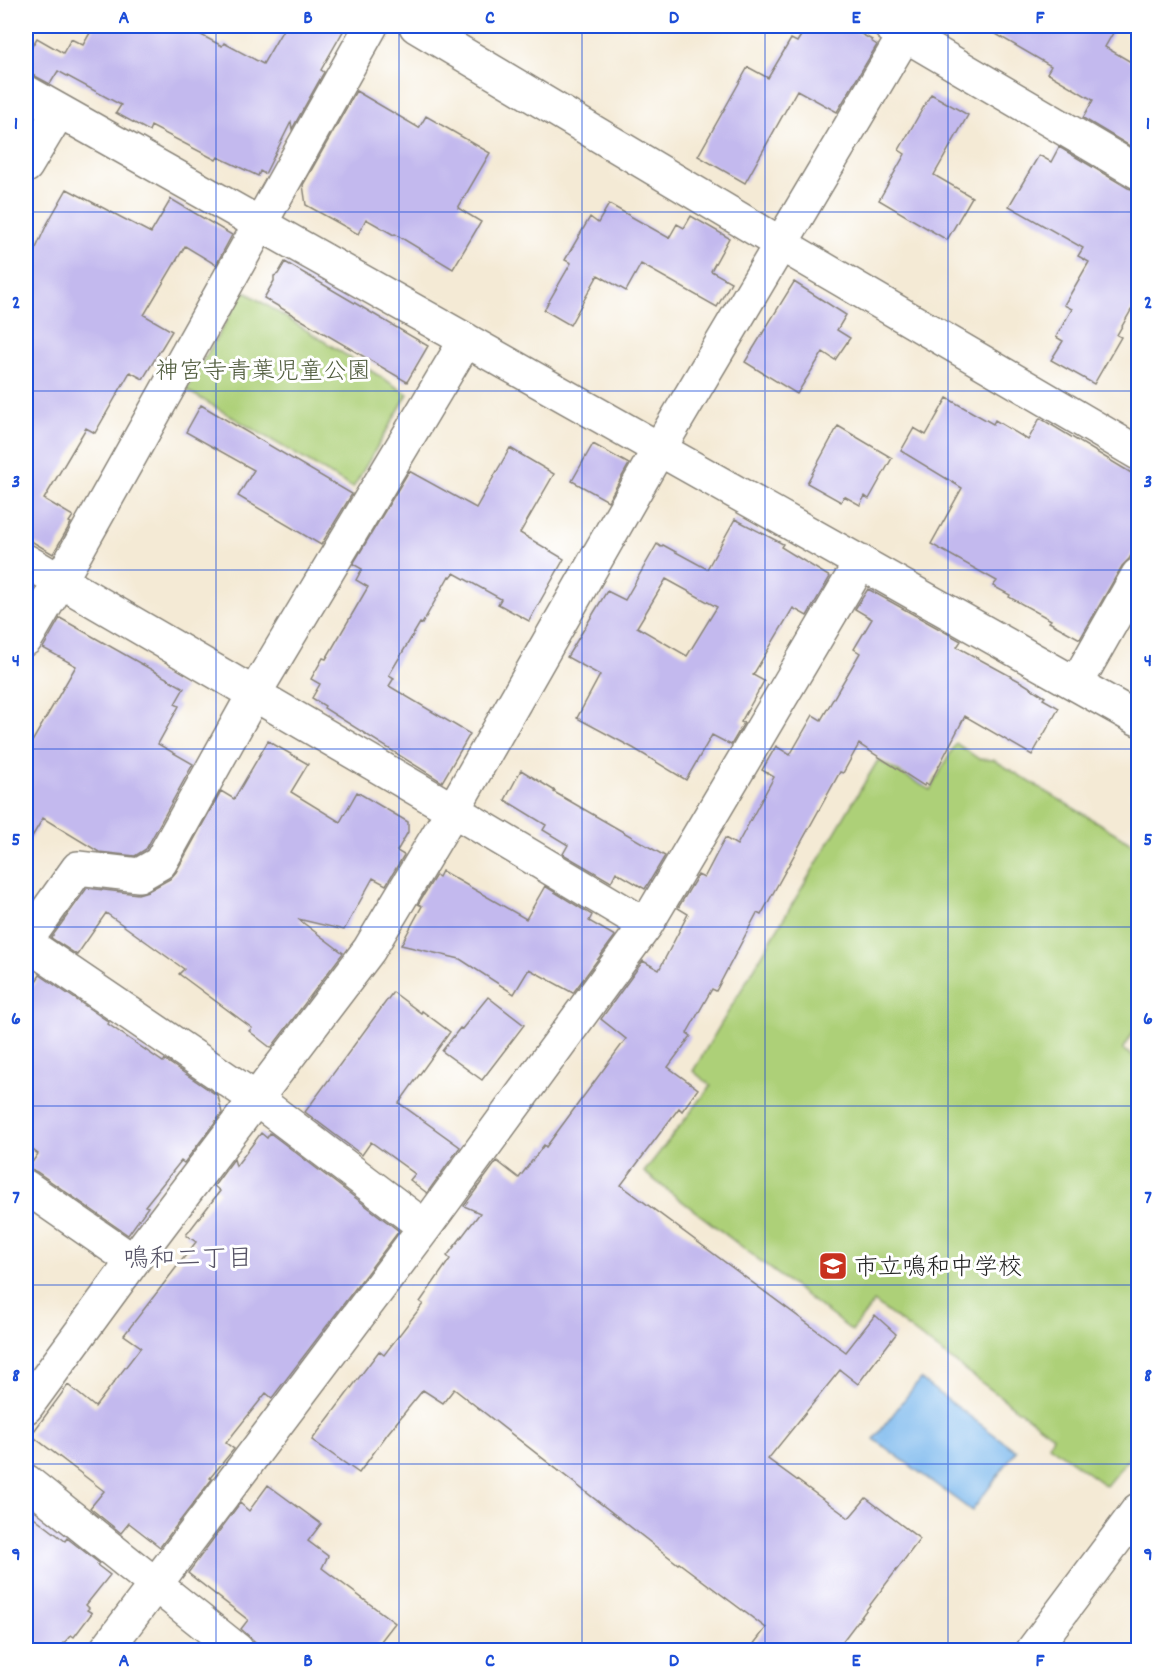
<svg xmlns="http://www.w3.org/2000/svg" width="1164" height="1676" font-family="Dekko,'Klee One',sans-serif">
<rect width="100%" height="100%" fill="#fff"/>
<filter id="ink" filterUnits="userSpaceOnUse"><feTurbulence type="fractalNoise" baseFrequency=".0167" numOctaves="2"/><feDisplacementMap in="SourceGraphic" scale="12" xChannelSelector="R" yChannelSelector="G"/><feConvolveMatrix kernelMatrix="1 2 1 2 8 2 1 2 1" color-interpolation-filters="sRGB"/></filter>
<filter id="wash" filterUnits="userSpaceOnUse"><feTurbulence type="fractalNoise" baseFrequency=".008" numOctaves="4" result="noise"/><feDisplacementMap in="SourceGraphic" scale="24" xChannelSelector="R" yChannelSelector="G"/><feGaussianBlur stdDeviation="1.35" result="paint"/><feColorMatrix in="noise" values="0 0 0 0 0 0 0 0 0 0 0 0 0 0 0 0 0 1.4 0 .05"/><feComposite in="paint" operator="in"/></filter>
<g filter="url(#wash)">
<rect width="100%" height="100%" fill="#f4ead5"/>
<path fill="#add078" stroke="#64764a" stroke-width="1.5" d="M 244,291 L 408,394 L 353,488 L 186,390 Z
M 956,743 L 979,759 L 994,760 L 1138,847 L 1138,1024 L 1123,1050 L 1138,1059 L 1138,1447 L 1106,1486 L 1049,1445 L 1053,1436 L 874,1302 L 852,1331 L 644,1172 L 711,1086 L 693,1071 L 878,760 L 930,790 Z"/>
<path fill="#7ab8ed" stroke="#4b6a84" stroke-width="1.5" d="M 920,1379 L 1016,1451 L 972,1511 L 874,1439 Z"/>
<g id="blocks">
<path fill="#c3b9ee" fill-rule="evenodd" d="M 94,26 L 184,26 L 222,46 L 224,43 L 263,64 L 285,26 L 346,26 L 321,70 L 324,72 L 292,129 L 291,122 L 265,174 L 260,171 L 258,176 L 218,157 L 216,160 L 151,126 L 149,131 L 116,113 L 121,105 L 58,71 L 50,84 L 35,76 L 26,73 L 26,56 L 37,38 L 63,53 L 71,39 L 83,45 Z
M 807,26 L 847,26 L 872,40 L 871,41 L 877,45 L 837,112 L 797,90 L 745,183 L 698,156 L 748,67 L 768,78 L 791,39 L 797,42 Z
M 982,26 L 1117,26 L 1105,47 L 1138,66 L 1138,151 L 1083,118 L 1093,100 L 1047,73 L 1051,66 Z
M 356,91 L 419,128 L 426,116 L 490,153 L 458,208 L 481,222 L 453,269 L 395,234 L 394,235 L 366,219 L 358,234 L 306,205 L 303,185 Z
M 931,94 L 968,115 L 934,175 L 972,197 L 947,240 L 879,200 L 905,154 L 899,150 Z
M 1059,147 L 1128,188 L 1138,191 L 1138,298 L 1117,335 L 1121,337 L 1094,384 L 1051,360 L 1063,341 L 1056,337 L 1072,309 L 1064,305 L 1089,262 L 1078,256 L 1083,248 L 1009,206 L 1039,155 L 1051,162 Z
M 67,189 L 151,233 L 171,199 L 232,235 L 216,265 L 185,246 L 144,315 L 172,331 L 143,379 L 130,372 L 95,433 L 86,428 L 44,499 L 73,516 L 69,522 L 71,523 L 53,554 L 26,538 L 26,270 L 47,224 Z
M 609,204 L 669,238 L 677,224 L 684,228 L 691,216 L 729,238 L 711,271 L 731,282 L 717,307 L 641,264 L 626,291 L 598,275 L 570,325 L 544,310 L 571,263 L 565,260 L 590,217 L 598,223 Z
M 285,262 L 428,346 L 407,382 L 264,298 L 274,281 L 274,276 L 278,274 Z
M 794,282 L 846,315 L 837,330 L 850,338 L 835,360 L 823,352 L 797,394 L 745,362 Z
M 947,398 L 993,424 L 995,420 L 1028,440 L 1040,418 L 1138,477 L 1138,543 L 1129,559 L 1122,566 L 1080,639 L 1049,622 L 1051,620 L 1009,597 L 1010,595 L 993,586 L 997,581 L 931,544 L 962,488 L 901,451 L 914,428 L 926,435 Z
M 201,405 L 352,494 L 321,545 L 238,496 L 254,470 L 186,432 Z
M 838,426 L 892,458 L 869,499 L 865,496 L 860,505 L 844,496 L 841,502 L 807,483 Z
M 593,444 L 629,464 L 608,501 L 572,481 Z
M 510,448 L 554,474 L 520,533 L 564,559 L 529,621 L 498,604 L 501,599 L 454,573 L 451,577 L 449,576 L 422,624 L 420,623 L 389,675 L 394,678 L 389,686 L 470,734 L 442,782 L 324,708 L 325,706 L 312,698 L 320,684 L 311,679 L 323,658 L 326,659 L 368,587 L 356,580 L 362,569 L 353,564 L 409,471 L 476,508 Z
M 735,519 L 783,544 L 781,547 L 830,577 L 807,616 L 793,608 L 753,675 L 764,681 L 741,722 L 744,723 L 731,745 L 712,735 L 686,780 L 633,748 L 577,718 L 600,675 L 567,657 L 607,591 L 625,600 L 657,544 L 661,547 L 663,545 L 707,569 ZM 666,579 L 717,607 L 687,656 L 637,627 Z
M 868,589 L 961,641 L 957,647 L 1023,683 L 1045,697 L 1043,699 L 1059,708 L 1032,755 L 965,716 L 929,785 L 926,783 L 924,786 L 859,744 L 843,773 L 840,772 L 761,915 L 757,913 L 716,991 L 712,989 L 687,1033 L 691,1036 L 668,1067 L 698,1089 L 682,1111 L 679,1108 L 621,1185 L 846,1352 L 875,1315 L 896,1334 L 858,1384 L 840,1370 L 768,1459 L 849,1518 L 866,1498 L 920,1539 L 836,1650 L 749,1650 L 766,1628 L 679,1563 L 678,1564 L 454,1389 L 443,1403 L 423,1390 L 388,1433 L 359,1473 L 312,1440 L 379,1351 L 384,1355 L 423,1304 L 420,1302 L 450,1259 L 447,1256 L 480,1213 L 464,1206 L 497,1161 L 519,1178 L 544,1145 L 546,1147 L 626,1039 L 601,1019 L 643,961 L 659,970 L 688,914 L 678,908 L 698,875 L 704,878 L 725,838 L 737,845 L 774,777 L 762,770 L 776,746 L 790,755 L 813,715 L 821,720 L 860,653 L 854,649 L 872,619 L 855,609 Z
M 60,618 L 184,688 L 175,704 L 179,706 L 158,744 L 193,764 L 146,849 L 135,856 L 99,852 L 43,818 L 26,847 L 26,752 L 76,666 L 43,648 Z
M 268,741 L 308,764 L 291,792 L 340,822 L 357,792 L 408,822 L 408,832 L 397,851 L 404,855 L 386,885 L 373,878 L 344,930 L 298,919 L 343,953 L 271,1048 L 249,1031 L 252,1028 L 179,974 L 184,969 L 106,913 L 77,955 L 51,938 L 87,888 L 138,894 L 148,891 L 170,879 L 176,872 L 221,791 L 234,799 Z
M 521,770 L 555,791 L 554,792 L 665,856 L 645,889 L 616,872 L 611,882 L 563,854 L 568,845 L 543,830 L 546,825 L 505,800 Z
M 442,871 L 526,919 L 545,886 L 592,915 L 589,921 L 615,936 L 573,993 L 529,969 L 514,994 L 460,959 L 401,945 L 422,906 L 418,904 L 436,875 L 439,877 Z
M 40,975 L 109,1022 L 108,1024 L 163,1062 L 165,1060 L 218,1096 L 222,1113 L 184,1163 L 181,1161 L 145,1206 L 148,1207 L 128,1235 L 37,1172 L 28,1168 L 38,1154 L 26,1145 L 26,996 Z
M 393,992 L 421,1013 L 422,1011 L 450,1032 L 399,1103 L 460,1147 L 427,1193 L 410,1180 L 415,1174 L 371,1142 L 362,1155 L 305,1112 Z
M 488,997 L 524,1025 L 482,1080 L 442,1051 L 460,1028 L 462,1029 Z
M 261,1133 L 267,1138 L 270,1133 L 399,1231 L 272,1398 L 266,1393 L 226,1443 L 234,1449 L 210,1478 L 212,1479 L 160,1547 L 129,1523 L 121,1533 L 90,1508 L 104,1491 L 31,1435 L 68,1385 L 95,1407 L 141,1347 L 124,1335 L 196,1242 L 186,1235 L 220,1191 L 214,1186 L 234,1159 L 236,1166 Z
M 268,1485 L 321,1524 L 308,1541 L 328,1556 L 322,1568 L 395,1623 L 374,1650 L 264,1650 L 241,1629 L 248,1620 L 188,1573 L 240,1503 L 249,1511 Z
M 26,1511 L 65,1541 L 67,1538 L 99,1563 L 97,1565 L 110,1575 L 86,1605 L 89,1608 L 87,1610 L 92,1613 L 74,1637 L 71,1635 L 58,1650 L 26,1650 Z"/>
</g>
</g>
<g filter="url(#ink)">
<use href="#blocks" fill-opacity="0" stroke="#888378" stroke-width="1.5"/>
<g fill="none" stroke-linecap="round" stroke-linejoin="round">
<g stroke="#888378" stroke-width="36">
<path id="minor" d="M 416,26 L 781,244 L 1138,453
M 890,26 L 1138,172
M 26,92 L 1138,719
M 26,166 L 59,111
M 26,561 L 453,810 L 646,925
M 26,639 L 60,581 L 371,26
M 1076,684 L 1138,575
M 26,941 L 78,868 L 139,875 L 160,863 L 254,694 L 466,340
M 26,943 L 256,1099 L 425,1227
M 26,1187 L 133,1261
M 26,1407 L 133,1261 L 369,950 L 453,810 L 659,449 L 910,26
M 26,1481 L 237,1650
M 106,1650 L 425,1227 L 646,925 L 861,562
M 1033,1650 L 1138,1510"/>
</g>
<use href="#minor" stroke="#fff" stroke-width="33"/>
</g>
</g>
<path fill="none" stroke="#1d4ed8" stroke-width="1.5" stroke-opacity="0.55" d="M 216,26 L 216,1650M 399,26 L 399,1650M 582,26 L 582,1650M 765,26 L 765,1650M 948,26 L 948,1650M 26,212 L 1138,212M 26,391 L 1138,391M 26,570 L 1138,570M 26,749 L 1138,749M 26,927 L 1138,927M 26,1106 L 1138,1106M 26,1285 L 1138,1285M 26,1464 L 1138,1464"/>
<defs>
<g id="school-square" transform="scale(1.5)"><rect x="-9" y="-9" width="18" height="18" rx="4" fill="#c8321e" stroke="#fff"/><path d="M0-5L7-2L0 1L-7-2ZM-4 1L0 2.5L4 1V4Q0 6-4 4Z" fill="#fff"/></g>
</defs>
<g fill-rule="evenodd">
<use href="#school-square" x="833" y="1266"/>
</g>
<g text-anchor="middle" stroke-width="6" stroke-linejoin="round" paint-order="stroke">
<g font-size="24" fill="#4f5b3c" stroke="#fff">
<text x="263" y="378">神宮寺青葉児童公園</text>
</g>
<g font-size="24" fill="#1c1c1c" stroke="#fff" text-anchor="start">
<text x="854" y="1274">市立鳴和中学校</text>
</g>
<g font-size="26" fill="#565366" stroke="#fff">
<text x="188" y="1266">鳴和二丁目</text>
</g>
</g>
<rect width="1164" height="1676" fill="none" stroke="#fff" stroke-width="66"/>
<rect x="33" y="33" width="1098" height="1610" fill="none" stroke="#1d4ed8" stroke-width="2"/>
<g font-size="20" text-anchor="middle" font-weight="bold" fill="#1d4ed8">
<text x="124" y="23">A</text>
<text x="308" y="23">B</text>
<text x="490" y="23">C</text>
<text x="674" y="23">D</text>
<text x="856" y="23">E</text>
<text x="1040" y="23">F</text>
<text x="16" y="129">1</text>
<text x="1148" y="129">1</text>
<text x="16" y="308">2</text>
<text x="1148" y="308">2</text>
<text x="16" y="487">3</text>
<text x="1148" y="487">3</text>
<text x="16" y="666">4</text>
<text x="1148" y="666">4</text>
<text x="16" y="845">5</text>
<text x="1148" y="845">5</text>
<text x="16" y="1024">6</text>
<text x="1148" y="1024">6</text>
<text x="16" y="1203">7</text>
<text x="1148" y="1203">7</text>
<text x="16" y="1381">8</text>
<text x="1148" y="1381">8</text>
<text x="16" y="1560">9</text>
<text x="1148" y="1560">9</text>
<text x="124" y="1666">A</text>
<text x="308" y="1666">B</text>
<text x="490" y="1666">C</text>
<text x="674" y="1666">D</text>
<text x="856" y="1666">E</text>
<text x="1040" y="1666">F</text>
</g>
</svg>
